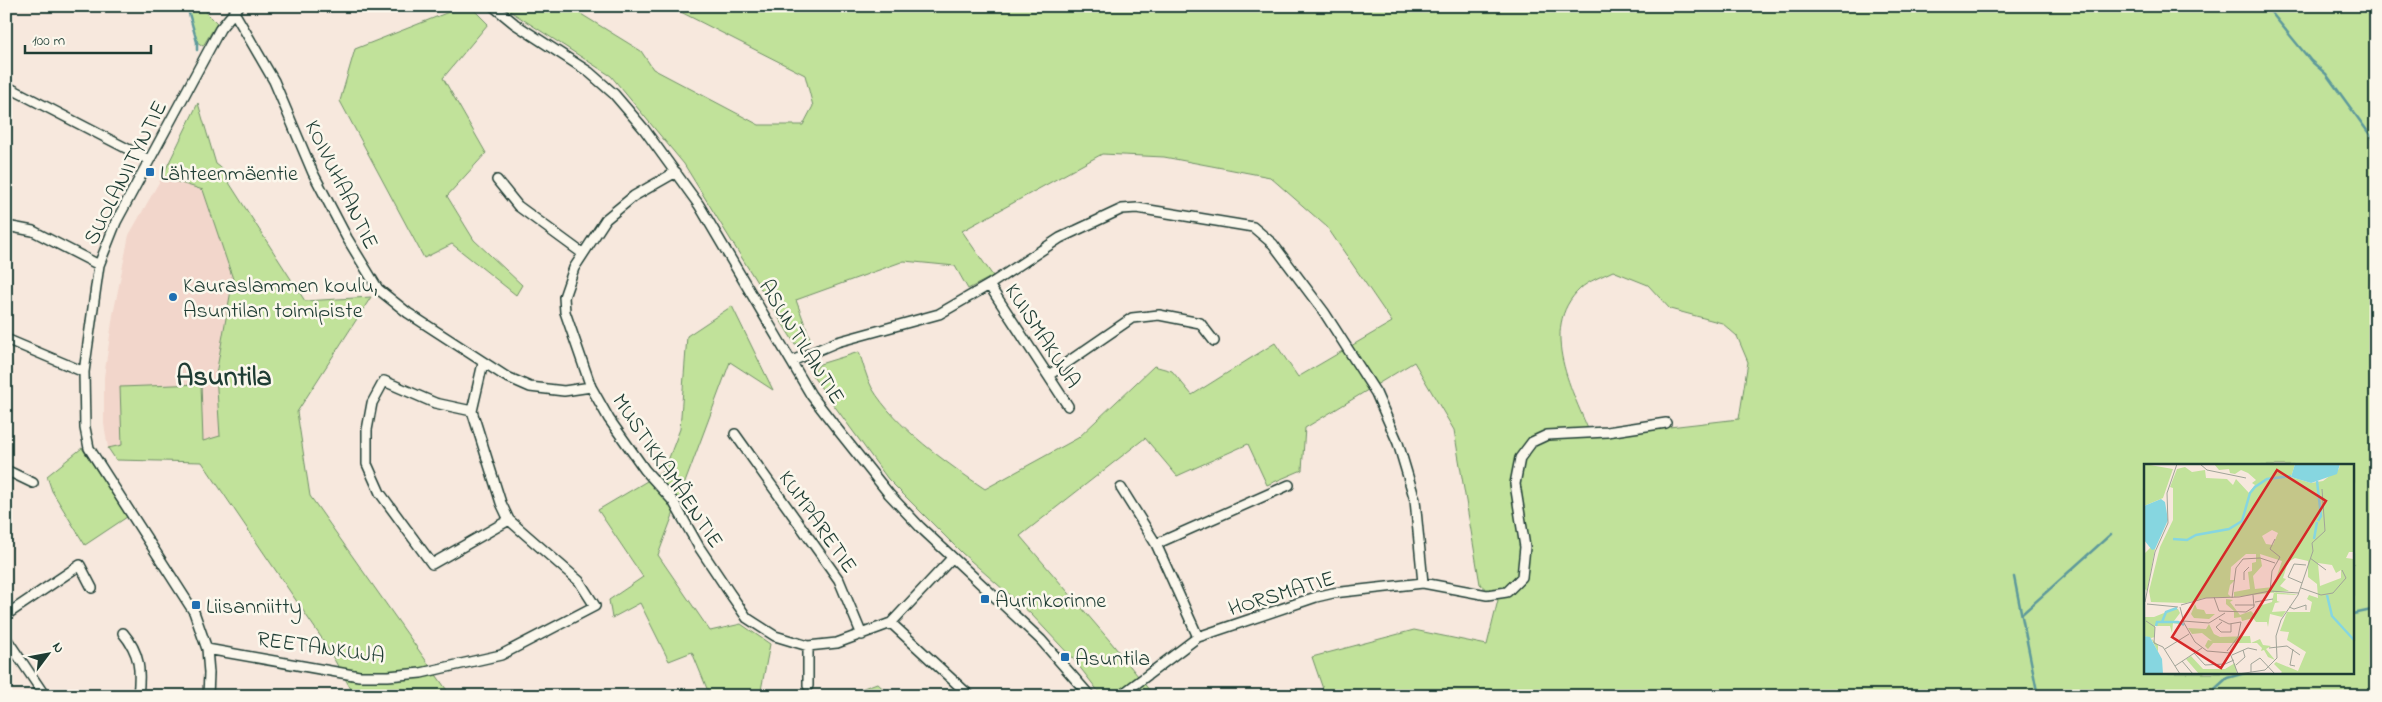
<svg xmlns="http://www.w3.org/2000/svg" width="2382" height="702" font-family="'Indie Flower',sans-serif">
<rect width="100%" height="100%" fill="#f7e8dd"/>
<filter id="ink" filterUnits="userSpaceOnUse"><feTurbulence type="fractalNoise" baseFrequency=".02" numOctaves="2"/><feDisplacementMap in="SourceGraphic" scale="10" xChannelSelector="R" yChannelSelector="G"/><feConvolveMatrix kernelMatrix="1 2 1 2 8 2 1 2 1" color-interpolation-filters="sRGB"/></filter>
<g filter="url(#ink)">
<path fill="#f2d6cb" d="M 162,177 L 203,190 L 233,279 L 216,374 L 220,436 L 203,442 L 108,448 L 104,424 L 104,377 L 113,315 L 129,235 Z"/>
<path fill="#c1e29a" stroke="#709067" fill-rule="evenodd" d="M 187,6 L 212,6 L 206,12 L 217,23 L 203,46 L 197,42 Z
M 464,6 L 470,6 L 488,24 L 443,78 L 486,153 L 447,196 L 474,240 L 522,285 L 516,295 L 452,244 L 424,258 L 340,101 L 355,49 Z
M 502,6 L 555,6 L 558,10 L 576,11 L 641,51 L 653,69 L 759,125 L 803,125 L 813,106 L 805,75 L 669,6 L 2376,6 L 2376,696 L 1300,696 L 1323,689 L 1312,657 L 1414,630 L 1487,645 L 1498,600 L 1480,584 L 1454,430 L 1414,362 L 1305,428 L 1302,470 L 1267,485 L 1248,444 L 1177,476 L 1145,438 L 1020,536 L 1110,641 L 1154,696 L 1102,696 L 1075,661 L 1031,614 L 962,553 L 888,479 L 811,374 L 820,364 L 859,352 C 863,363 866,377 872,388 C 895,427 948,464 985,489 L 1078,438 L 1154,366 L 1172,371 L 1192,395 L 1275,343 L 1298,377 L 1392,322 L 1327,227 L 1270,177 L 1164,157 L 1102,154 L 962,231 L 993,276 L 968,289 L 955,266 L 904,261 L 796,300 L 811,341 L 795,344 L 684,164 L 611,76 ZM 1613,271 L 1648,285 L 1670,309 L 1722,323 L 1737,336 L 1748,362 L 1739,419 L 1591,436 C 1574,394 1537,329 1580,289 C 1588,281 1603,276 1613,271 ZM 2146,466 L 2353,466 L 2353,673 L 2146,673 Z
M 198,103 L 216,164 L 224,170 L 228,181 L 305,301 L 371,297 L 297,412 L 310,496 L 451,696 L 355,696 L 323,640 L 202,462 L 116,460 L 108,448 L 122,445 L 120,387 L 201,384 L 203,441 L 220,436 L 216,374 L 233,279 L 203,190 L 162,177 Z
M 732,306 L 773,390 L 730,362 L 658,555 L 710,631 L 741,624 L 770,644 L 761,690 L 787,696 L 710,696 L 692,652 L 669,661 L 640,603 L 612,618 L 609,600 L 643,577 L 598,510 L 664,471 L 680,429 L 687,336 Z
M 82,448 L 127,517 L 85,545 L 52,491 L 47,476 Z
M 877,683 L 891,696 L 842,696 Z"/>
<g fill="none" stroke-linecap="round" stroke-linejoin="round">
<path stroke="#5d999b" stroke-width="2.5" d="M 187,6 L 197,42 L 197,50
M 2266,6 L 2311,61 L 2326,74 L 2376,143
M 2014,577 L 2038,696
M 2022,614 L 2111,534
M 2353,614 L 2376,609
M 2207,696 L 2227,678 L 2245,673"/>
<g stroke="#1f3d34" stroke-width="12">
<path id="minor" d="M 493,6 L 515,24 L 589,72 L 614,94 L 644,129 L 699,205 L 811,395 L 838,430 L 889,494 L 920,527 L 1041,640 L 1090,696
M 234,12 L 274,81 L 313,173 L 347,238 L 378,289 L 408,313 L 505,376 L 530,387 L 564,391 L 591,387
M 6,86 L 149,160
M 676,172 L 634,196 L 606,219 L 574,268 L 564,297 L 565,312 L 591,387 L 609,419 L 645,470 L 673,501 L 699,547 L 729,592 L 747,618 L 775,636 L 808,646 L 837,643 L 891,623 L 952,558
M 497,180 L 518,206 L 582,253
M 12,227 L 33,231 L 99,265
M 989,285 L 1068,406
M 6,339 L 84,372
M 792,361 L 837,342 L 939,314 L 989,285 L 1060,238 L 1122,209 L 1137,208 L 1253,227 L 1273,244 L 1324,312 L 1376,393 L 1398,443 L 1415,500 L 1423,583
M 1049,375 L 1132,318 L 1159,315 L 1200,323 L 1214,341
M 472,411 L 435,403 L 384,381 L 372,403 L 367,430 L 367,464 L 380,493 L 432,564 L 509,520
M 735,434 L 839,580 L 862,635
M 6,470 L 33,483
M 1121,488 L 1156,544 L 1198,637
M 1156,544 L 1289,485
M 6,615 L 80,565 L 92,588
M 891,623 L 970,696
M 123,633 C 140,653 141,670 138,696
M 6,638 L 45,696
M 207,649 L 359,676 L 388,676 L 421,673 L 501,655 L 595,606 L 579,581 L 509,520 L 501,503 L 472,411 L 483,363
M 808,686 L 808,646
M 208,696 L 209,673 L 207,649 L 194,612 L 89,448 L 85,428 L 84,372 L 99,265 L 116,222 L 220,29 L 239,6
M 1120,696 L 1198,637 L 1316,597 L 1333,593 L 1423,583 L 1487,595 L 1507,592 L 1522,577 L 1525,547 L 1515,484 L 1520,458 L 1532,442 L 1547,435 L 1607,432 L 1666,423"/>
</g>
<use href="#minor" stroke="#fbf7ec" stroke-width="9"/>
</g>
</g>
<g fill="#1f6fb2" stroke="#fbf7ec" stroke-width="2">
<rect x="145" y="167" width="10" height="10" rx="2.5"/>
<circle cx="173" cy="297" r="5"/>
<rect x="980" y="594" width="10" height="10" rx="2.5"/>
<rect x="191" y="600" width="10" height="10" rx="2.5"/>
<rect x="1060" y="652" width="10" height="10" rx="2.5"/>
</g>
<g text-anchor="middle" stroke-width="5" stroke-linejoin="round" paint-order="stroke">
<g font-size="22" fill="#1f3d34" stroke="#fbf7ec">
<text transform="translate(124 172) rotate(-63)" y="8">SUOLANIITYNTIE</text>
<text transform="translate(343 184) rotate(64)" y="8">KOIVUHAANTIE</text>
<text transform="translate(1044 335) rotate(57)" y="8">KUISMAKUJA</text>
<text transform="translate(803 341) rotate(58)" y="8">ASUNTILANTIE</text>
<text transform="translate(669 470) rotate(56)" y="8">MUSTIKKAMÄENTIE</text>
<text transform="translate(819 521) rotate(55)" y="8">KUMPARETIE</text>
<text transform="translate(1281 592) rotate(-17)" y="8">HORSMATIE</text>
<text transform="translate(321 646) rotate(8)" y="8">REETANKUJA</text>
</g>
<g font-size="22" fill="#1f3d34" stroke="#fbf7ec" text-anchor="start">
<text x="160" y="180">Lähteenmäentie</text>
<text x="183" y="292">Kauraslammen koulu,<tspan x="183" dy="25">Asuntilan toimipiste</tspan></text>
<text x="995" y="607">Aurinkorinne</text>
<text x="206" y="613">Liisanniitty</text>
<text x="1075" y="665">Asuntila</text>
</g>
<g font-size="28" font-weight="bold" fill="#1f3d34" stroke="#fbf7ec">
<text x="224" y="385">Asuntila</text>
</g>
</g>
<g transform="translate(2144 464)">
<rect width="210" height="210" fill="#f7e8dd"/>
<path d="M 0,0 L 29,5 L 19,34 L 0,42 ZM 70,0 L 151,0 L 147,13 L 167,19 L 179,17 L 195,5 L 196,0 L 210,0 L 210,88 L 205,88 L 202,94 L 210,95 L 210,210 L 136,210 L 138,208 L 130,200 L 132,198 L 154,207 L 162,188 L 143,176 L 145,168 L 136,167 L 143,148 L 166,148 L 168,138 L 163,135 L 165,131 L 174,134 L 173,120 L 164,113 L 164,97 L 151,94 L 144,98 L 139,114 L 142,115 L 136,122 L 145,127 L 90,133 L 90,128 L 106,125 L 104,108 L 108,107 L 108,99 L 112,98 L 112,90 L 102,90 L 87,103 L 86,116 L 91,116 L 86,121 L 84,130 L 87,133 L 60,134 L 42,139 L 7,138 L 5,127 L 16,83 L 29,56 L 29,24 L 26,23 L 33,5 L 41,3 L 48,8 L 61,6 L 62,14 L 83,15 L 89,21 L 92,15 L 105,29 L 111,21 L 108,19 L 112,16 L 104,9 L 97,6 L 91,10 L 86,9 L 85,5 L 75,6 ZM 128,66 L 134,69 L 129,81 L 122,80 L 118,72 ZM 116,90 L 138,97 L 129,123 L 111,125 L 109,112 L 118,102 ZM 174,99 L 188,101 L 192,109 L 197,106 L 197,114 L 176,122 ZM 6,84 L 11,85 L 3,127 L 0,124 L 0,90 ZM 130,128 L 150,130 L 154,131 L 133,130 L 133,137 L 136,138 L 131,139 L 128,148 L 142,147 L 138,153 L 126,150 L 124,163 L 123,158 L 112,158 L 109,154 L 98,157 L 97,153 L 90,154 L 90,147 L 82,140 L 82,135 L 89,136 L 86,138 L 96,151 L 107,147 L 110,150 L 115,142 L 128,138 ZM 51,140 L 53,145 L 60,146 L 62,150 L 71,150 L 65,155 L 50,154 L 47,150 ZM 30,145 L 34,145 L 36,149 L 30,157 L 38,158 L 40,161 L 29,159 L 28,169 L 26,162 L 11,162 L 11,173 L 7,174 L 14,181 L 14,188 L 7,174 L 0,172 L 0,153 L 10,153 ZM 65,160 L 70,170 L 76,173 L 106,172 L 107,179 L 116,175 L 119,181 L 127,182 L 122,185 L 131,196 L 124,193 L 120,186 L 117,187 L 118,184 L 113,179 L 69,179 L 64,185 L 61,182 L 64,176 L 68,177 L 58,169 L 48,170 L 44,164 L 62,165 ZM 47,192 L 59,205 L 81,205 L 91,199 L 93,210 L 55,210 L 42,195 Z" fill="#c1e29a" fill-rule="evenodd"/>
<path d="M 151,0 L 169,1 L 196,0 L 193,10 L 167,19 L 147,13 ZM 17,35 L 21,38 L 24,56 L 11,85 L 8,86 L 0,76 L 0,42 ZM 0,172 L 6,173 L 18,195 L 19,210 L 0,210 Z" fill="#86d6e0"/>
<path fill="none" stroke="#86d6e0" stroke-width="2.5" d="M 173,17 L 177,52 L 174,57M 29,75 L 43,76 L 52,71 L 85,65 L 98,57 L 106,29 L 111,23 L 123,15 L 147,12M 170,75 L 173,58M 183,131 L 188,152 L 210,176M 18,158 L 22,148 L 33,144M 12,162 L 13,158 L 34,158 L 40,161"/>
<path fill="none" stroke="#a1a499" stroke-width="1" d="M 56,0 L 63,6 L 102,14M 166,94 L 182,106M 100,116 L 100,108 L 105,103M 158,119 L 144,113 L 150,100 L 162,101M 157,124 L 177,131 L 189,129 L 202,114 L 198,106M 126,127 L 128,107 L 136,93 L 126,85 L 131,75M 70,133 L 75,147 L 102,148 L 110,143 L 109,131M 88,134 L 92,104 L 99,95 L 116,94 L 131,99M 1,138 L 11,88 L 24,59 L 23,29 L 33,0M 111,138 L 129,135M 3,140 L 34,143M 37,141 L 62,134 L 95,133 L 126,127 L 155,129M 91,141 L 111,141M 36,143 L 40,159 L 51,178 L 63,187 L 86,189 L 94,210M 145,143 L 150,145 L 162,141 L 162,146M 75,155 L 85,160 L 97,158 L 94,173 L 83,187M 2,157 L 11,163 L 10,179 L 19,183M 39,157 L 65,159 L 81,149M 78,158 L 72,163 L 77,168 L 87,168 L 87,160M 19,183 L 36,210M 125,184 L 143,182 L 156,191M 21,185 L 45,170M 149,185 L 146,201 L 151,202M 50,189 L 61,201 L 81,200 L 90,196M 88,191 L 104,184 L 113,186M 38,197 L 49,210M 92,201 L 101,193 L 99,186M 31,202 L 58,184M 107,208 L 107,200 L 116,194 L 131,210M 94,210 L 121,206 L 133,194 L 132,172 L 137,156 L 154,131 L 169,87 L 168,79 L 181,67 L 178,25"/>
<path fill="#d62828" fill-opacity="0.15" stroke="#d62828" stroke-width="2.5" d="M 133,6 L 182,37 L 77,204 L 28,173 Z"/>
<rect width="210" height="210" fill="none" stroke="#1f3d34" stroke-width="2.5"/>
</g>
<rect width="2382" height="702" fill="none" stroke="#fbf7ec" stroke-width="25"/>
<rect x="12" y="12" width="2357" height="677" fill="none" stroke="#1f3d34" stroke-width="2" filter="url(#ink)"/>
<g transform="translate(48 654) rotate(58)" stroke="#fbf7ec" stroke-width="4" paint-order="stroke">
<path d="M0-4L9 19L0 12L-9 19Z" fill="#1f3d34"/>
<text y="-8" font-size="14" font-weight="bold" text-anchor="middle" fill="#1f3d34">N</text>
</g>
<path d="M25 45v8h126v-8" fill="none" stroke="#1f3d34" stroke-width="2.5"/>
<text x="32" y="45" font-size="15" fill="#1f3d34" stroke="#fbf7ec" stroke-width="4" paint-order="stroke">100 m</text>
</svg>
